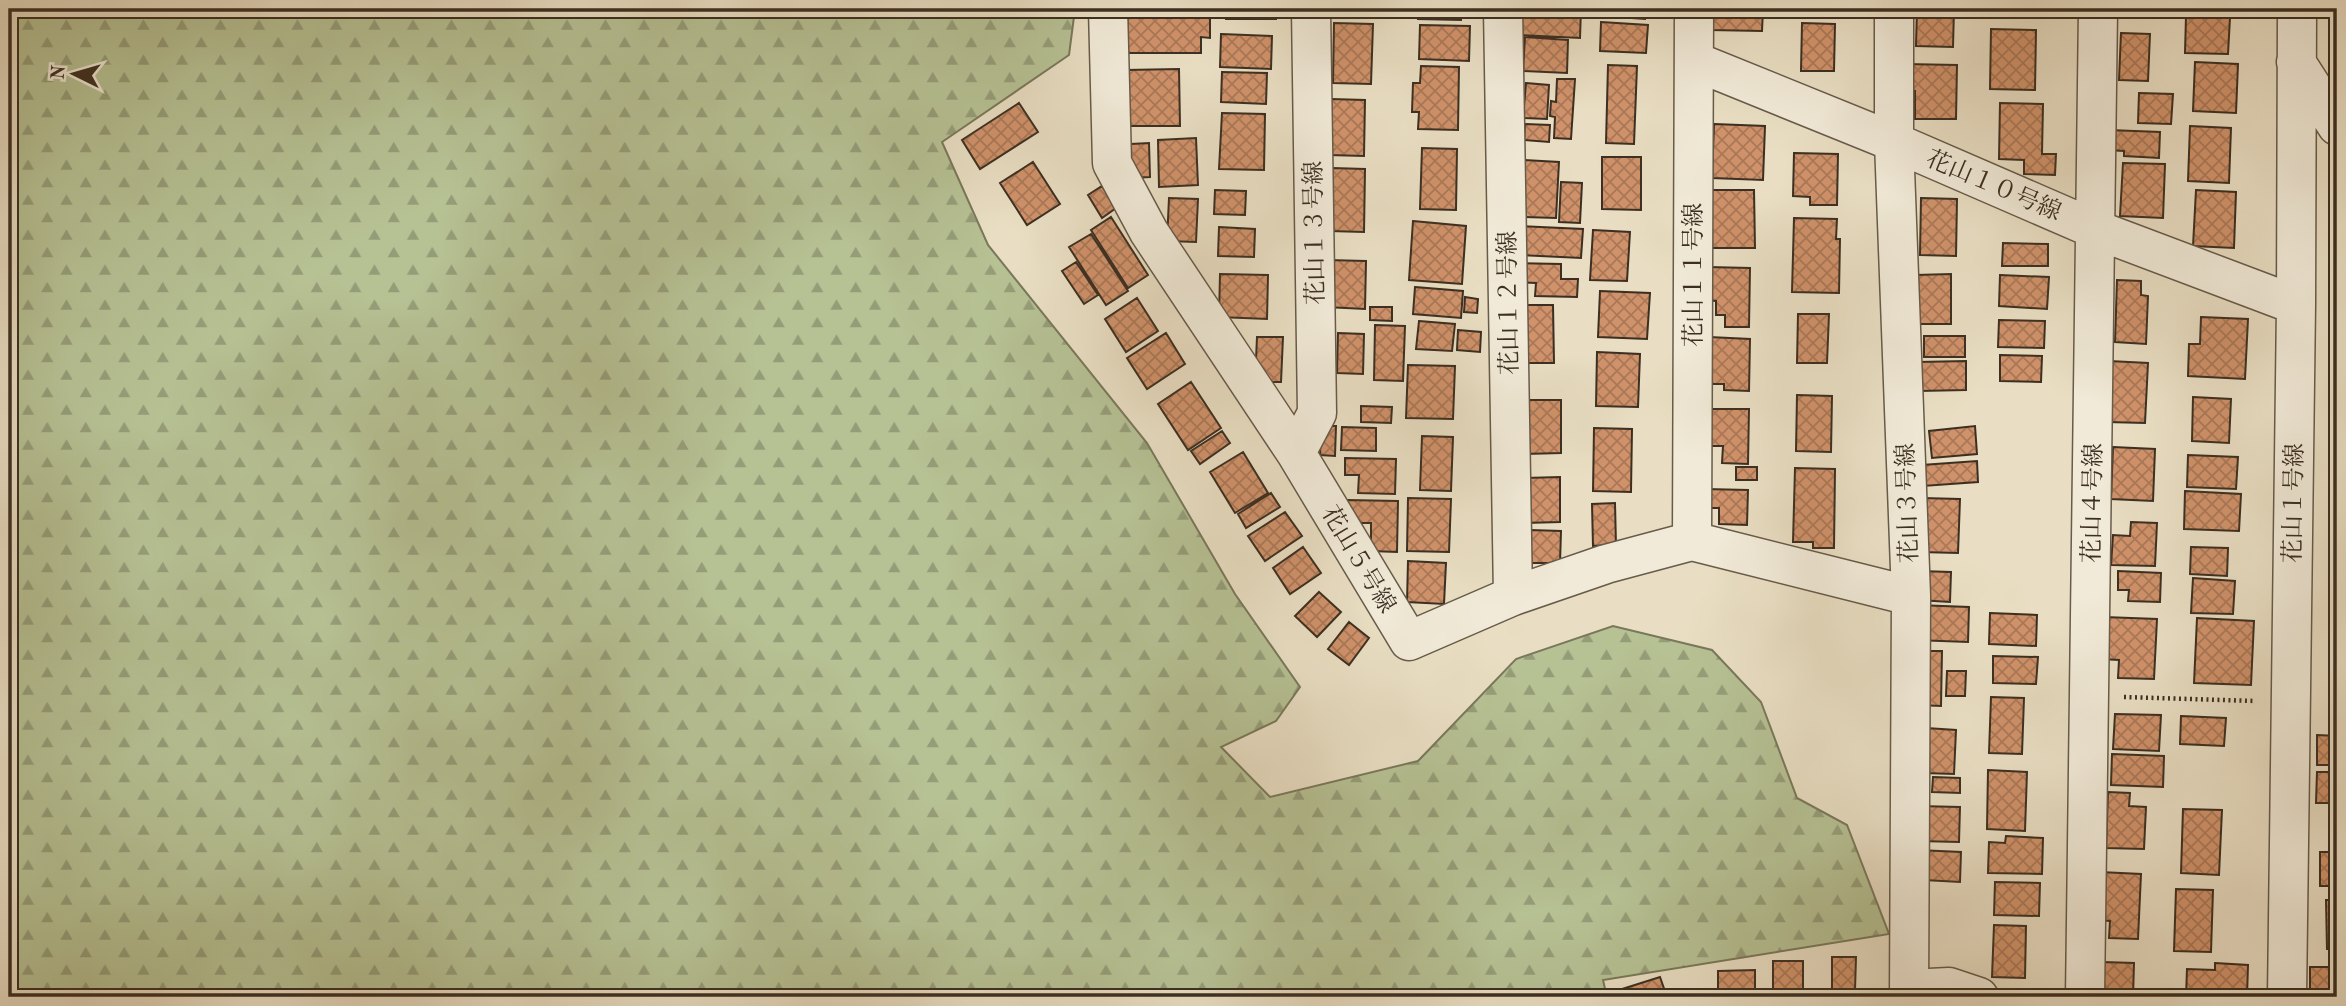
<svg xmlns="http://www.w3.org/2000/svg" width="2346" height="1006" font-family="'Old Standard TT','Noto Serif JP',serif">
<defs>
<pattern id="forest-firs" width="22" height="20" patternUnits="userSpaceOnUse" patternTransform="scale(1.75)"><rect width="22" height="20" fill="#b6c194"/><path d="M5 1l3.5 6h-7zM16 11l3.5 6h-7z" fill="#959d78"/></pattern>
<pattern id="building-cross-hatch" width="8" height="8" patternUnits="userSpaceOnUse" patternTransform="scale(1.75)"><rect width="8" height="8" fill="#d0926a"/><path d="M0 0l8 8M0 8l8-8" fill="none" stroke="#aa7857"/></pattern>
</defs>
<rect width="100%" height="100%" fill="#e9dec3"/>
<filter id="stains"><feTurbulence type="fractalNoise" baseFrequency=".00286" numOctaves="4"/><feColorMatrix values="0 0 0 0 .2 0 0 0 0 .09 0 0 0 0 .02 0 0 0 .5 -.17"/></filter>
<radialGradient id="worn" r=".72"><stop offset=".6" stop-color="#630" stop-opacity="0"/><stop offset="1" stop-color="#630" stop-opacity=".3"/></radialGradient>
<path fill="url(#forest-firs)" stroke="#79785b" stroke-width="2" d="M 9,9 L 1075,9 L 1069,55 L 942,142 L 988,245 L 1147,443 L 1235,594 L 1300,687 L 1276,721 L 1221,747 L 1270,797 L 1418,761 L 1516,659 L 1613,626 L 1712,650 L 1761,702 L 1797,798 L 1847,825 L 1889,934 L 1603,980 L 1607,997 L 9,997 Z"/>
<path fill="url(#building-cross-hatch)" stroke="#3c2f22" stroke-width="2" d="M 1127,9 L 1210,9 L 1210,38 L 1201,37 L 1201,53 L 1128,53 Z
M 1226,9 L 1276,9 L 1276,19 L 1226,19 Z
M 1418,9 L 1461,9 L 1461,20 L 1418,19 Z
M 1522,9 L 1581,9 L 1580,38 L 1521,35 Z
M 1602,9 L 1645,9 L 1645,19 L 1618,17 L 1618,10 Z
M 1711,9 L 1763,9 L 1762,31 L 1710,30 Z
M 1917,9 L 1954,9 L 1953,47 L 1916,46 Z
M 2186,16 L 2230,18 L 2228,54 L 2185,53 Z
M 1601,22 L 1648,25 L 1646,53 L 1600,51 Z
M 1334,23 L 1373,24 L 1371,84 L 1333,83 Z
M 1802,23 L 1835,24 L 1834,71 L 1801,71 Z
M 1420,25 L 1470,26 L 1469,61 L 1419,59 Z
M 1991,29 L 2036,30 L 2035,90 L 1990,89 Z
M 2121,33 L 2150,34 L 2148,81 L 2119,80 Z
M 1221,34 L 1272,36 L 1271,69 L 1220,67 Z
M 1525,37 L 1568,40 L 1567,73 L 1523,71 Z
M 2195,62 L 2238,64 L 2236,113 L 2193,111 Z
M 1905,64 L 1957,65 L 1956,119 L 1915,119 L 1915,91 L 1905,90 Z
M 1608,65 L 1637,66 L 1634,144 L 1606,143 Z
M 1421,66 L 1459,67 L 1458,130 L 1418,129 L 1419,112 L 1412,112 L 1413,83 L 1420,83 Z
M 1179,69 L 1180,126 L 1126,126 L 1126,70 Z
M 1222,72 L 1267,73 L 1266,104 L 1221,102 Z
M 1557,79 L 1575,79 L 1571,139 L 1554,138 L 1555,117 L 1550,116 L 1551,101 L 1556,102 Z
M 1526,83 L 1549,85 L 1547,119 L 1523,118 Z
M 2139,93 L 2173,94 L 2171,124 L 2138,123 Z
M 1331,99 L 1365,100 L 1364,156 L 1329,155 Z
M 1019,103 L 1038,132 L 980,169 L 962,140 Z
M 2000,103 L 2043,104 L 2042,154 L 2056,154 L 2055,175 L 2024,174 L 2024,160 L 1999,159 Z
M 1222,113 L 1265,114 L 1264,170 L 1219,169 Z
M 1525,124 L 1550,125 L 1549,142 L 1524,140 Z
M 1714,124 L 1765,126 L 1763,180 L 1712,178 Z
M 2190,126 L 2231,128 L 2229,183 L 2188,181 Z
M 2109,130 L 2160,132 L 2159,158 L 2124,156 L 2124,151 L 2108,150 Z
M 1196,138 L 1198,185 L 1159,187 L 1158,140 Z
M 1149,143 L 1150,177 L 1131,178 L 1131,144 Z
M 1422,148 L 1457,149 L 1456,210 L 1420,209 Z
M 1794,153 L 1838,154 L 1837,205 L 1810,205 L 1810,197 L 1793,196 Z
M 1602,157 L 1641,157 L 1641,210 L 1602,209 Z
M 1524,160 L 1559,162 L 1556,218 L 1521,217 Z
M 1033,162 L 1060,204 L 1027,225 L 1000,183 Z
M 2123,163 L 2165,164 L 2163,218 L 2120,216 Z
M 1332,168 L 1365,169 L 1364,232 L 1330,231 Z
M 1561,182 L 1582,183 L 1580,223 L 1559,222 Z
M 1102,186 L 1116,208 L 1102,218 L 1088,195 Z
M 1215,190 L 1246,191 L 1245,215 L 1214,214 Z
M 1710,190 L 1754,190 L 1755,248 L 1710,248 Z
M 2196,190 L 2236,192 L 2234,248 L 2193,246 Z
M 1169,198 L 1198,199 L 1196,242 L 1167,241 Z
M 1921,198 L 1957,199 L 1956,256 L 1920,255 Z
M 1111,217 L 1148,275 L 1128,288 L 1091,230 Z
M 1794,218 L 1837,219 L 1836,239 L 1840,239 L 1839,293 L 1792,292 Z
M 1413,221 L 1466,226 L 1462,284 L 1409,280 Z
M 1520,226 L 1583,229 L 1581,258 L 1518,255 Z
M 1219,227 L 1255,229 L 1254,257 L 1218,256 Z
M 1593,230 L 1630,232 L 1627,281 L 1590,280 Z
M 1091,234 L 1128,291 L 1106,305 L 1069,247 Z
M 2003,243 L 2048,244 L 2048,266 L 2002,266 Z
M 1327,260 L 1366,261 L 1365,309 L 1326,307 Z
M 1076,262 L 1098,295 L 1084,304 L 1062,271 Z
M 1513,263 L 1561,264 L 1561,279 L 1578,279 L 1577,297 L 1535,296 L 1536,283 L 1512,282 Z
M 1708,267 L 1750,268 L 1749,327 L 1725,327 L 1725,315 L 1716,315 L 1716,301 L 1707,300 Z
M 1220,274 L 1268,275 L 1267,319 L 1219,317 Z
M 1951,274 L 1951,324 L 1917,324 L 1916,275 Z
M 2000,275 L 2049,277 L 2047,309 L 1999,306 Z
M 2117,280 L 2141,281 L 2141,295 L 2148,296 L 2146,344 L 2115,342 Z
M 1415,287 L 1463,291 L 1461,318 L 1413,314 Z
M 1600,291 L 1650,293 L 1647,339 L 1598,337 Z
M 1465,297 L 1478,299 L 1477,313 L 1464,312 Z
M 1137,298 L 1158,331 L 1126,352 L 1105,319 Z
M 1518,305 L 1553,305 L 1554,363 L 1519,363 Z
M 1370,307 L 1392,307 L 1392,321 L 1370,320 Z
M 1798,314 L 1829,314 L 1827,363 L 1797,363 Z
M 2201,317 L 2248,319 L 2245,379 L 2188,376 L 2189,344 L 2200,344 Z
M 1999,320 L 2045,321 L 2044,348 L 1998,347 Z
M 1419,321 L 1455,324 L 1452,351 L 1416,349 Z
M 1375,325 L 1405,326 L 1403,381 L 1374,380 Z
M 1458,330 L 1481,332 L 1480,352 L 1457,350 Z
M 1166,333 L 1185,364 L 1147,389 L 1127,358 Z
M 1338,333 L 1364,334 L 1363,374 L 1337,373 Z
M 1924,336 L 1965,336 L 1965,357 L 1924,357 Z
M 1257,337 L 1283,337 L 1281,382 L 1255,382 Z
M 1709,337 L 1750,339 L 1749,391 L 1724,390 L 1724,384 L 1708,384 Z
M 1597,352 L 1640,354 L 1638,407 L 1596,406 Z
M 2000,355 L 2042,356 L 2041,382 L 2000,381 Z
M 1966,361 L 1966,390 L 1919,391 L 1918,362 Z
M 2109,361 L 2148,363 L 2145,423 L 2107,422 Z
M 1408,365 L 1455,366 L 1453,419 L 1406,418 Z
M 1191,382 L 1221,428 L 1188,450 L 1158,404 Z
M 1797,395 L 1832,396 L 1831,452 L 1796,451 Z
M 2193,397 L 2231,399 L 2229,443 L 2192,441 Z
M 1521,400 L 1561,400 L 1561,453 L 1521,454 Z
M 1361,406 L 1392,407 L 1391,423 L 1361,422 Z
M 1710,409 L 1749,409 L 1748,464 L 1722,463 L 1723,446 L 1709,446 Z
M 1321,426 L 1336,426 L 1335,456 L 1320,455 Z
M 1975,426 L 1977,454 L 1932,458 L 1929,431 Z
M 1342,427 L 1376,428 L 1376,451 L 1341,450 Z
M 1594,428 L 1632,429 L 1631,492 L 1593,491 Z
M 1222,431 L 1230,443 L 1200,464 L 1191,451 Z
M 1422,436 L 1453,437 L 1451,491 L 1420,490 Z
M 2113,447 L 2155,449 L 2153,501 L 2111,499 Z
M 1243,452 L 1268,493 L 1235,513 L 1210,472 Z
M 2188,455 L 2238,457 L 2236,489 L 2187,487 Z
M 1345,458 L 1396,459 L 1395,494 L 1358,493 L 1359,475 L 1345,475 Z
M 1977,461 L 1978,482 L 1923,486 L 1922,465 Z
M 1736,467 L 1757,467 L 1757,480 L 1736,480 Z
M 1795,468 L 1835,469 L 1834,548 L 1813,548 L 1813,542 L 1793,542 Z
M 1560,477 L 1560,522 L 1522,523 L 1521,478 Z
M 1705,489 L 1748,490 L 1747,525 L 1719,524 L 1719,508 L 1704,508 Z
M 2185,491 L 2241,494 L 2239,531 L 2184,529 Z
M 1271,493 L 1280,507 L 1246,528 L 1238,514 Z
M 1408,498 L 1451,499 L 1449,552 L 1407,551 Z
M 1922,498 L 1960,499 L 1958,553 L 1920,552 Z
M 1347,500 L 1398,501 L 1397,552 L 1371,551 L 1371,523 L 1346,523 Z
M 1615,503 L 1616,545 L 1593,546 L 1592,504 Z
M 1285,512 L 1302,536 L 1265,561 L 1248,536 Z
M 2131,522 L 2157,523 L 2155,566 L 2111,565 L 2113,535 L 2130,536 Z
M 1530,530 L 1561,531 L 1560,563 L 1528,563 Z
M 1303,547 L 1321,573 L 1290,594 L 1273,568 Z
M 2191,547 L 2228,548 L 2227,576 L 2190,574 Z
M 1408,561 L 1446,563 L 1444,604 L 1407,602 Z
M 1919,571 L 1951,572 L 1950,602 L 1918,600 Z
M 2118,571 L 2161,573 L 2160,602 L 2128,601 L 2129,590 L 2118,590 Z
M 2193,578 L 2235,581 L 2233,614 L 2191,613 Z
M 1319,592 L 1341,612 L 1317,637 L 1295,616 Z
M 1916,605 L 1969,607 L 1968,642 L 1914,640 Z
M 1990,613 L 2037,615 L 2036,646 L 1989,644 Z
M 2104,617 L 2157,619 L 2154,679 L 2118,678 L 2119,660 L 2102,659 Z
M 2197,618 L 2254,621 L 2251,685 L 2194,683 Z
M 1349,622 L 1369,638 L 1349,665 L 1328,649 Z
M 1920,651 L 1942,651 L 1941,706 L 1918,705 Z
M 1993,656 L 2038,657 L 2036,684 L 1993,683 Z
M 1947,671 L 1966,671 L 1965,696 L 1946,696 Z
M 1991,697 L 2024,698 L 2022,754 L 1989,753 Z
M 2115,714 L 2161,715 L 2159,751 L 2113,749 Z
M 2181,716 L 2226,718 L 2224,746 L 2180,744 Z
M 1926,728 L 1956,730 L 1954,774 L 1924,773 Z
M 2317,735 L 2337,736 L 2337,765 L 2317,765 Z
M 2112,754 L 2164,756 L 2163,787 L 2111,785 Z
M 1988,770 L 2027,772 L 2025,831 L 1987,829 Z
M 2317,772 L 2337,772 L 2337,803 L 2316,803 Z
M 1933,777 L 1960,778 L 1960,793 L 1932,792 Z
M 2108,792 L 2130,793 L 2129,806 L 2146,807 L 2144,849 L 2106,848 Z
M 1918,806 L 1960,807 L 1959,842 L 1918,841 Z
M 2183,809 L 2222,810 L 2219,875 L 2181,873 Z
M 2331,811 L 2337,811 L 2337,841 L 2331,841 Z
M 2006,836 L 2043,838 L 2042,874 L 1988,873 L 1989,842 L 2005,843 Z
M 1917,850 L 1961,852 L 1960,882 L 1924,880 Z
M 2320,852 L 2337,852 L 2337,886 L 2320,886 Z
M 2100,872 L 2141,874 L 2138,939 L 2109,938 L 2110,921 L 2098,920 Z
M 1995,882 L 2040,883 L 2039,916 L 1994,915 Z
M 2176,889 L 2213,890 L 2211,952 L 2174,951 Z
M 2326,900 L 2337,900 L 2337,949 L 2327,949 Z
M 1994,925 L 2026,926 L 2025,978 L 1992,977 Z
M 1832,957 L 1856,957 L 1855,990 L 1832,990 Z
M 1773,961 L 1803,961 L 1803,997 L 1773,997 Z
M 2103,962 L 2134,963 L 2133,997 L 2102,997 Z
M 2215,963 L 2248,965 L 2247,997 L 2186,997 L 2187,969 L 2215,970 Z
M 2310,967 L 2337,967 L 2337,993 L 2310,994 Z
M 1755,970 L 1755,997 L 1718,997 L 1718,971 Z
M 1660,977 L 1667,997 L 1618,997 L 1616,991 Z"/>
<g fill="none" stroke-linecap="round" stroke-linejoin="round">
<g stroke="#675b4a" stroke-width="41">
<path id="minor" d="M 1108,9 L 1112,163 L 1149,232 L 1296,453 L 1409,641 L 1513,596 L 1606,564 L 1692,541 L 1911,596
M 1503,9 L 1513,596
M 1894,9 L 1894,142 L 1911,596 L 1909,997
M 1694,61 L 1894,142 L 2097,230 L 2296,305
M 2296,62 L 2337,126
M 1296,453 L 1317,413 L 1311,9
M 1692,541 L 1694,9
M 1909,989 L 1949,987 L 1979,997
M 2085,997 L 2098,9
M 2287,997 L 2296,305 L 2297,9"/>
</g>
<path stroke="#3c2f22" stroke-width="4.5" stroke-dasharray="2 3.5" stroke-linecap="butt" d="M 2124,697 L 2255,701"/>
<use href="#minor" stroke="#f1ead8" stroke-width="38"/>
</g>
<g text-anchor="middle" stroke-width="5" stroke-linejoin="round" paint-order="stroke">
<g font-size="24" fill="#3c2f22" stroke="#f1ead8">
<text transform="translate(1994 185) rotate(23)" y="8">花山１０号線</text>
<text transform="translate(1314 233) rotate(-91)" y="8">花山１３号線</text>
<text transform="translate(1693 275) rotate(-90)" y="8">花山１１号線</text>
<text transform="translate(1508 303) rotate(-91)" y="8">花山１２号線</text>
<text transform="translate(1907 503) rotate(-92)" y="8">花山３号線</text>
<text transform="translate(2092 503) rotate(-89)" y="8">花山４号線</text>
<text transform="translate(2293 503) rotate(-89)" y="8">花山１号線</text>
<text transform="translate(1359 559) rotate(59)" y="8">花山５号線</text>
</g>
</g>
<rect width="2346" height="1006" fill="none" stroke="#e9dec3" stroke-width="35"/>
<rect x="10" y="10" width="2325" height="985" fill="none" stroke="#3c2f22" stroke-width="3.5"/>
<rect x="18" y="18" width="2311" height="971" fill="none" stroke="#3c2f22" stroke-width="2"/>
<g transform="translate(74 74) rotate(275)" stroke="#f1ead8" stroke-width="5" paint-order="stroke">
<path d="M0-5L12 26L0 18L-12 26Z" fill="#3c2f22"/>
<text y="-10" font-size="19" font-weight="bold" text-anchor="middle" fill="#3c2f22">N</text>
</g>
<rect width="100%" height="100%" filter="url(#stains)"/>
<rect width="100%" height="100%" fill="url(#worn)"/>
</svg>
